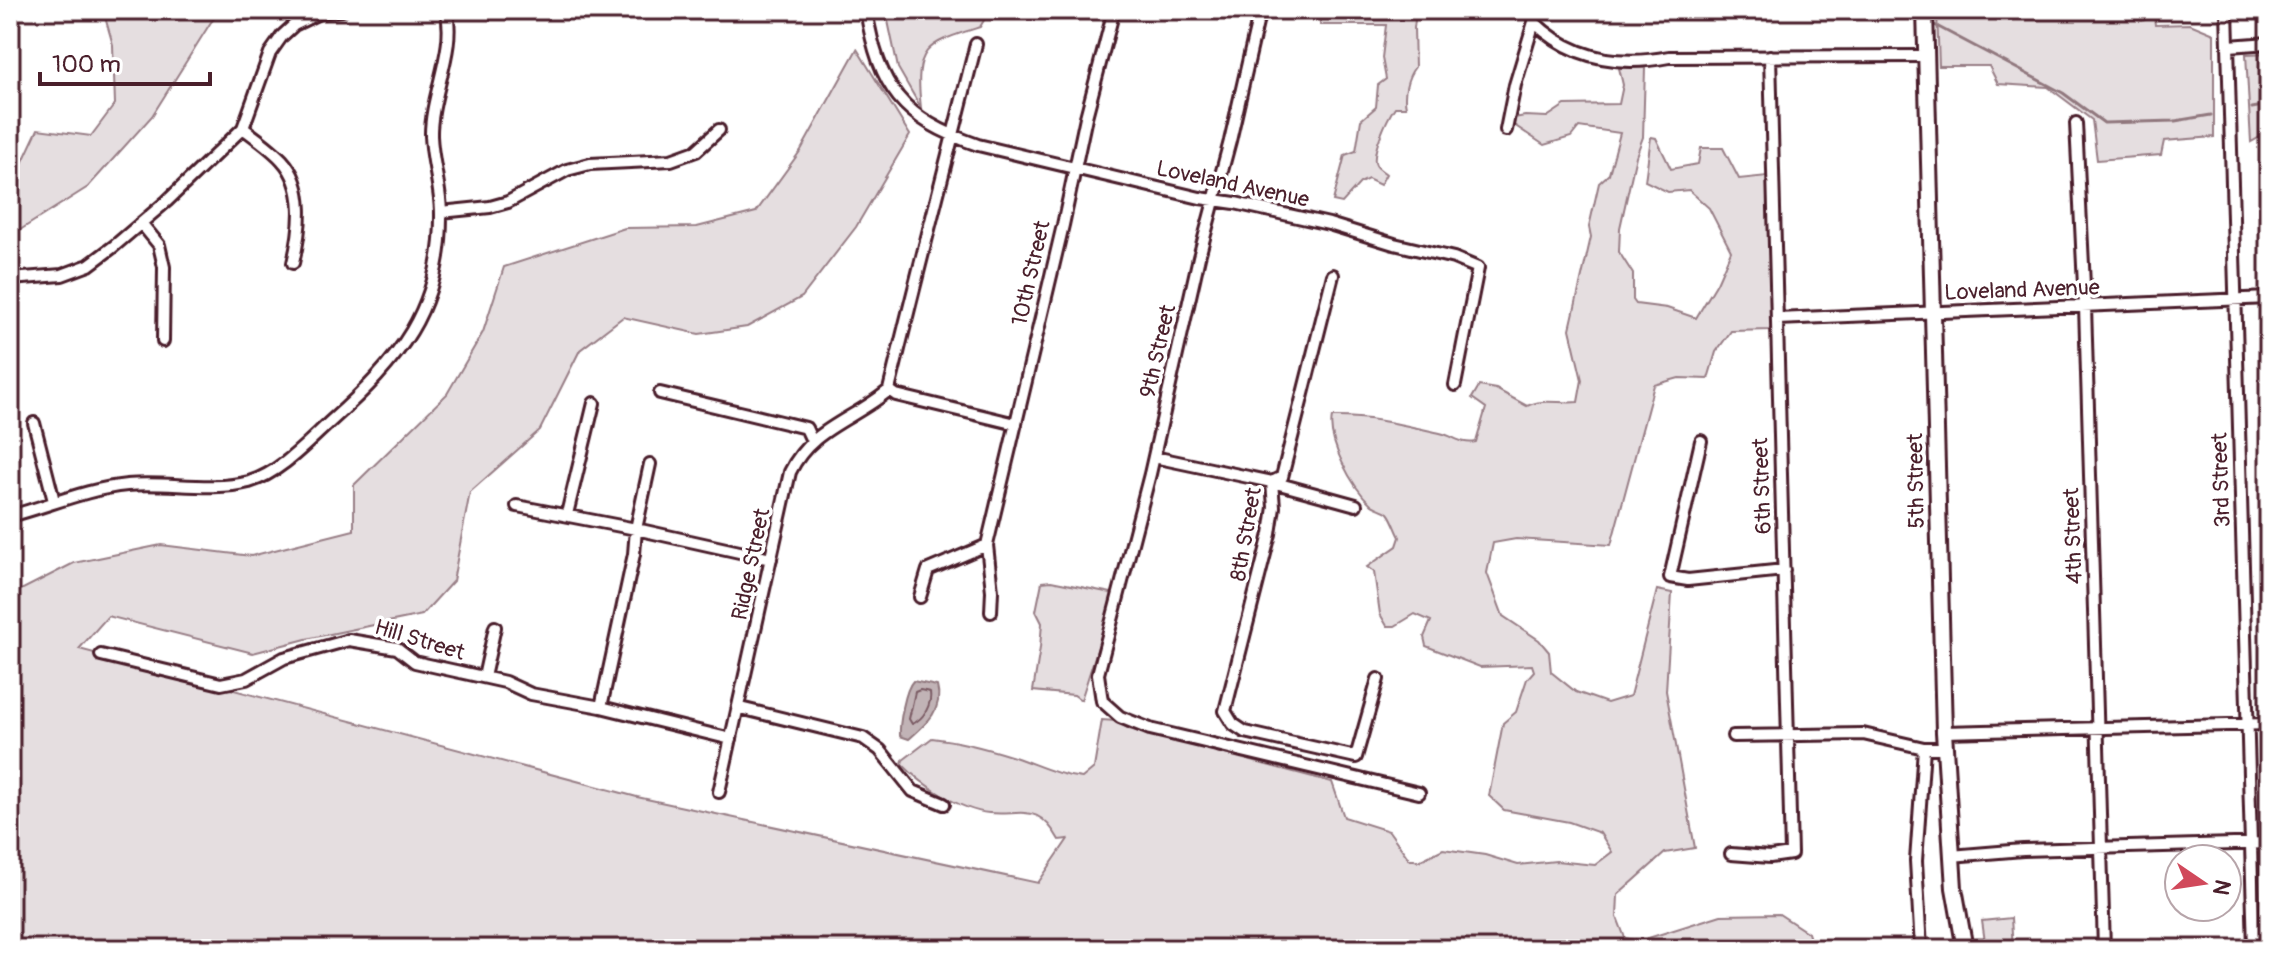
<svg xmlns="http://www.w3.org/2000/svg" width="2279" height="959" font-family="Pangolin,sans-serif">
<rect width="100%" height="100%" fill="#fff"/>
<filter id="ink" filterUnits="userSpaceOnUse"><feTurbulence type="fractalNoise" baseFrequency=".0125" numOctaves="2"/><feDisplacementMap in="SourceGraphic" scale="16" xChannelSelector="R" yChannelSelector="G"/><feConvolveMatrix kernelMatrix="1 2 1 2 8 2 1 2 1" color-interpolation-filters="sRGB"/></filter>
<g filter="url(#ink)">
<path fill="#e5dee0" stroke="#987e86" stroke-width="2" d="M 103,10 L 221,10 L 211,22 L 152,116 L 88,187 L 20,230 L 10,227 L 10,189 L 38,129 L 91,136 L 115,104 L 113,45 Z
M 894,10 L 990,10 L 980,27 C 926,44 914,46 921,108 L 898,68 L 887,16 Z
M 1320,10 L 1420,10 L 1416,12 L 1414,28 L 1415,67 C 1407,77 1403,94 1406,107 L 1395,107 C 1388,117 1370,154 1376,165 C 1377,168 1384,172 1386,174 L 1380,185 L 1368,179 L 1360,183 L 1342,203 L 1333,201 L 1345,155 L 1356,151 L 1361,120 L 1376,107 L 1378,85 L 1386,79 L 1382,58 L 1386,25 L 1320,25 Z
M 1943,10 L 2126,10 L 2126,17 L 2142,21 L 2154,16 L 2155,25 L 2190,24 L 2214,34 L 2214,137 L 2164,141 L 2161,155 L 2097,160 L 2092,120 L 2048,87 L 1998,84 L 1989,66 L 1939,66 L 1937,12 Z
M 857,49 L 910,135 L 856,227 L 802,297 L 747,327 L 699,334 L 623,317 L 580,350 L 540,430 L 470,492 L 453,581 L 422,615 L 306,639 L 253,653 L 108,616 L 79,649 L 637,797 L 1038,883 L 1068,839 L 1059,840 C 1038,802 1022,816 989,813 C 960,810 922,785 902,764 L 903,760 L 932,738 C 959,741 989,749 1014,757 C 1038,765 1057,775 1082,778 L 1094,768 L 1102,720 L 1116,721 L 1129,729 L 1332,782 L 1344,817 L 1389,831 L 1409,859 L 1419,861 L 1443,849 L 1485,855 L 1518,865 L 1556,861 L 1595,865 L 1612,852 L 1600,833 L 1569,822 L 1504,810 L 1489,796 L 1503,723 L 1516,712 L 1527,679 L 1534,671 L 1532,665 L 1480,667 L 1426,646 L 1424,637 L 1431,621 L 1415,614 L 1395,626 L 1387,626 L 1380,614 L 1374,572 L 1367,567 L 1397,546 L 1400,537 C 1396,530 1393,519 1388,513 C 1383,509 1375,508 1371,504 C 1352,487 1327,441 1332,417 C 1369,416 1404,425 1440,433 C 1454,436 1461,445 1476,442 L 1486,408 L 1472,398 L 1479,386 L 1496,389 L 1527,406 C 1542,398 1560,404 1578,402 L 1582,380 L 1570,329 L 1591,237 L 1589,227 L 1599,183 L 1609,174 L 1620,133 L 1579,127 L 1571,137 L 1544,145 L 1514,125 L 1514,118 L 1525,116 L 1547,117 L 1565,105 L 1619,104 L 1623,85 L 1619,68 L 1645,68 L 1643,137 L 1636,156 L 1620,228 L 1619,252 L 1633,274 L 1633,300 L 1636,304 L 1667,308 L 1696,318 L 1717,283 L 1731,251 L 1709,208 L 1689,190 L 1668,192 L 1645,181 L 1651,137 L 1656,138 L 1671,169 L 1698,164 L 1701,148 L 1723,148 L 1739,179 L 1767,176 L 1771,330 L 1731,331 L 1716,352 L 1708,379 L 1679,378 L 1654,385 L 1611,545 L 1516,539 L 1493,543 L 1487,573 L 1503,616 L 1539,640 L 1549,652 L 1551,672 L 1576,692 L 1607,703 L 1630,696 L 1657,590 L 1672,593 L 1666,691 L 1695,848 L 1665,853 L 1618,895 L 1617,917 L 1625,938 L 1639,941 L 1721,915 L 1779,914 L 1808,933 L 1813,949 L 10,949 L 10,590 L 19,591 L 74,563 L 161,545 L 251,556 L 354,530 L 354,485 L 447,394 L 483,332 L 504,267 L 625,228 L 697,227 L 756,212 L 801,150 Z
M 2269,53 L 2269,132 L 2251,142 L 2246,54 Z
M 1051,581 L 1111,593 L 1114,597 L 1081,700 L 1074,695 L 1033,691 L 1040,648 L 1042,623 L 1036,611 L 1042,582 Z
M 2011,918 L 2013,949 L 1986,949 L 1982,921 Z"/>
<path fill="#c1b3b6" stroke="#91787e" stroke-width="2" d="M 913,681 L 937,686 C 944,710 925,725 909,739 L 900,736 C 899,724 905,689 913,681 Z"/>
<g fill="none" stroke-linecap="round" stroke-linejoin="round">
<path stroke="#7a5a63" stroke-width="2" d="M 920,690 L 930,692 C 932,704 924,719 912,724 L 909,719 L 915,692 Z"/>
<path stroke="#91787e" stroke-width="3" d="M 1909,10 L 1920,16
M 1929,22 L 2063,93 L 2104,123 L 2175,121 L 2211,115
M 2252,108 L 2269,105"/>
<g stroke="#4a1f2b" stroke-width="16">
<path id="minor" d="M 866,10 C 879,88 902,119 978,145 L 1200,198 L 1235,203 L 1329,224 L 1394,244 L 1454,258 L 1478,268 L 1455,385
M 1260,10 L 1230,141 L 1199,257 L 1150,474 L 1098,674 L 1102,701 L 1120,717 L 1150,729 L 1419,793
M 2227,10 L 2254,949
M 2229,46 L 2269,43
M 2076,123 L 2085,306 L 2104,949
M 243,128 C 256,138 271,148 282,160 C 307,187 301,229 293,263
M 1506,130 L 1515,85 L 1534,22 C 1571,58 1618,67 1669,57 L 1926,56
M 441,212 L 490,207 L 508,202 L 567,170 L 590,164 L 671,160 L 696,151 L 719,130
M 141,223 L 159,245 L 164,267 L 163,341
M 10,279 L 62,275 L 89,265 L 113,247 L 167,201 L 243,128 L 270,53 L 282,36 L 294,25 L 319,13 L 342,10
M 1777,319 L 2269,298
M 889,390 C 917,274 947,159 976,44
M 889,390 L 896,395 L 1016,424
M 660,393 L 806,428 L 812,441
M 34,423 L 54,501
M 1701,441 L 1670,577 L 1688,580 L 1784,570
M 1154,457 L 1272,482 L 1356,505
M 1272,482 L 1274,507 L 1270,534 L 1225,711 L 1233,724 L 1245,732 L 1356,757 L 1378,679
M 1272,482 L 1282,477 L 1333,275
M 517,506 L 636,529 L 771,559
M 567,514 L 594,403
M 10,516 C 49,506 86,489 127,485 C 167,481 210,492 249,482 C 280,473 308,442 331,421 C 398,361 442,310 441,214 C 441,188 432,162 431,136 C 430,96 457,47 446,10
M 920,597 L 928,570 L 987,545
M 991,612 L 992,591 L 987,545 L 1063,225 L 1086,117 L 1114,10
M 101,655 L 221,684 L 246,679 L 284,658 L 349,640 L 397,648 L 415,662 L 505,682 L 531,694 L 601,707 L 731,739
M 484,677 L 495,627
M 601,707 L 634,554 L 636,529 L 650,464
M 740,708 L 863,738 L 880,750 L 913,791 L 944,804
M 1944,732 L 2269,724
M 1733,736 L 1863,734 L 1924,748 L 1945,748
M 719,792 L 790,472 C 811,428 854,420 889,390
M 1731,854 L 1770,857 L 1791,854 L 1770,56
M 1951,856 L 2023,850 L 2269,843
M 1921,949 L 1916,861 L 1924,748"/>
</g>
<g stroke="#4a1f2b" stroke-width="20">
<path id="secondary" d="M 1925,10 L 1944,732 L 1954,888 L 1965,949"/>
</g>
<use href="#minor" stroke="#fff" stroke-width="10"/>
<use href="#secondary" stroke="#fff" stroke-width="14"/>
</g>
</g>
<g text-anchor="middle" stroke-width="7" stroke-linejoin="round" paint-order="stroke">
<g font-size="22" fill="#4a1f2b" stroke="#fff">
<text transform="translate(1233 183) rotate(12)" y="8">Loveland Avenue</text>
<text transform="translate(1030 273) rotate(-77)" y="8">10th Street</text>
<text transform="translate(2022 289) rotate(-2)" y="8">Loveland Avenue</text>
<text transform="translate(1157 351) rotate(-77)" y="8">9th Street</text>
<text transform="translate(2220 480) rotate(-92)" y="8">3rd Street</text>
<text transform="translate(1915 481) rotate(-91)" y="8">5th Street</text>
<text transform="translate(1761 486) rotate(-92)" y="8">6th Street</text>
<text transform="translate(1245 534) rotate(-80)" y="8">8th Street</text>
<text transform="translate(2072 536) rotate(-92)" y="8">4th Street</text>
<text transform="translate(750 564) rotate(-78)" y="8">Ridge Street</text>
<text transform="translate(420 639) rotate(17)" y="8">Hill Street</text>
</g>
</g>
<rect width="2279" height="959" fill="none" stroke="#fff" stroke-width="40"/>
<rect x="20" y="20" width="2239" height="919" fill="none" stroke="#4a1f2b" stroke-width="3" filter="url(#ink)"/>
<g transform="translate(2203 883) rotate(103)"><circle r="38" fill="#ffffff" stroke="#b7a5aa" stroke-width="2"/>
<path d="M0-6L14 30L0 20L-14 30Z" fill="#d1495b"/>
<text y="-12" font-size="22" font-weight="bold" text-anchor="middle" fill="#4a1f2b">N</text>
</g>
<path d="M40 72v12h170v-12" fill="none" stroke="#4a1f2b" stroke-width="4"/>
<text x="52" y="72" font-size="24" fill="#4a1f2b" stroke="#ffffff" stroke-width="6" paint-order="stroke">100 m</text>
</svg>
